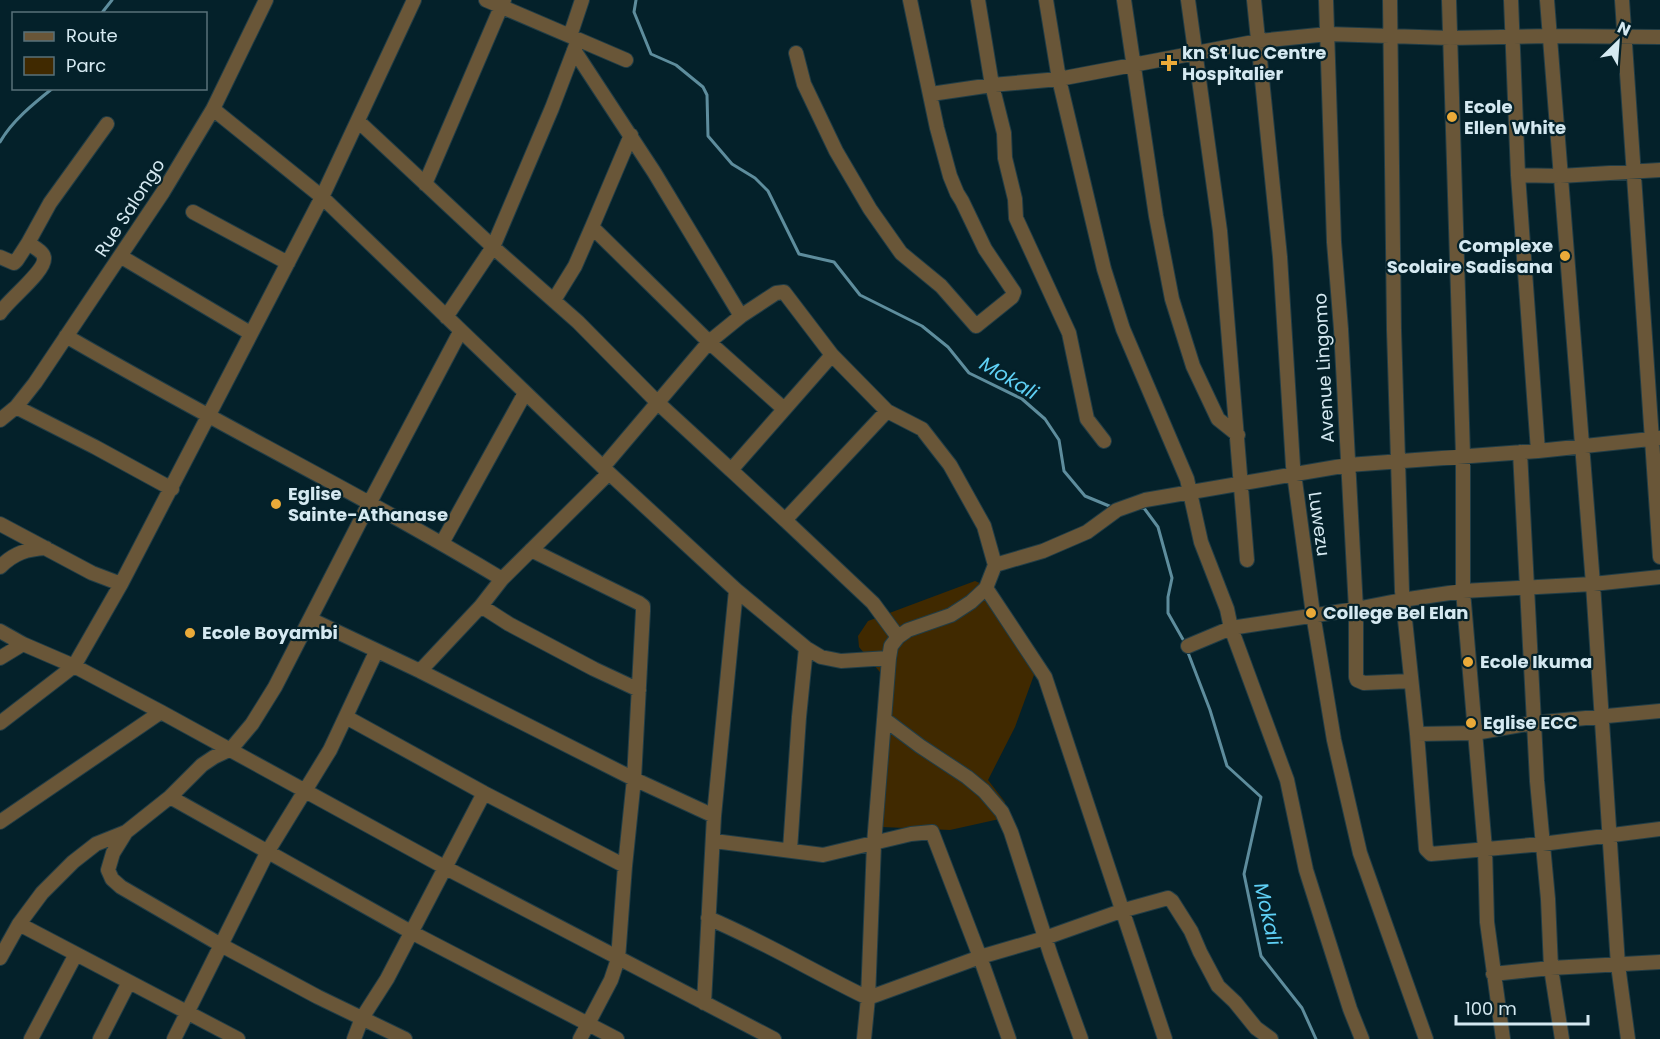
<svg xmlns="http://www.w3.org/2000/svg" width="1660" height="1039" font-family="Poppins,sans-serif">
<rect width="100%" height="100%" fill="#04212a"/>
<path fill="#402900" d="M 975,581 L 989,587 L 1038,664 L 1015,727 L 988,780 L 1005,802 L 1004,818 L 950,830 L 882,827 L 884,677 L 859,647 L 858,636 L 868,621 Z"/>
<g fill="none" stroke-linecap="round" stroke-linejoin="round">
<path stroke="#5e8d9d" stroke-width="3" d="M 636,0 L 634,12 L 651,54 L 676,65 L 703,87 L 707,95 L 708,136 L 732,164 L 755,178 L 768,191 L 799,254 L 834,262 L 860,295 L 922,326 L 948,347 L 969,373 L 1022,399 L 1045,419 L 1059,440 L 1064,471 L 1085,496 L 1114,508
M 101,14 L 112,0
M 0,142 C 12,121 33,104 53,88
M 1138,508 L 1144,508 L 1158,527 L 1172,578 L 1168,597 L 1168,613 L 1185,643
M 1187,650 L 1210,710 L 1227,766 L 1261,797 L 1244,874 L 1261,956 L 1302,1008 L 1316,1039"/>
<g stroke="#213d46" stroke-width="16">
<path id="minor" d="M 486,0 L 626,60
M 978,0 L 992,85 L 1004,133 L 1005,158 L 1015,199 L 1016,218 L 1069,333 L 1087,419 L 1104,441
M 1046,0 L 1059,79 L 1104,269 L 1123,329 L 1187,479 L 1201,542 L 1227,609 L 1231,628 L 1287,780 L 1306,870 L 1350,1009 L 1362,1039
M 1124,0 L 1156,216 L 1172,299 L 1193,366 L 1218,419 L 1238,435
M 1188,0 L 1220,231 L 1247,560
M 1254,0 L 1280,257 L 1293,466 L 1313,614 L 1334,740 L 1360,853 L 1426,1039
M 1326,0 L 1334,242 L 1341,329 L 1356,609 L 1356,677 L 1357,680 L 1364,683 L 1411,681
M 1390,0 L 1394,330 L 1402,591 L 1417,734 L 1426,849 L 1431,854 L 1542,844 L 1660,829
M 1449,0 L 1463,455 L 1463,591 L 1485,849 L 1487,922 L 1503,1039
M 1511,0 L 1518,175 L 1538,451
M 1547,0 L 1593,584 L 1618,965 L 1628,1039
M 1622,0 L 1660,557
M 570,36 L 582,0
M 574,50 L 654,172 L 741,316
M 796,53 L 804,84 L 836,151 L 870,209 L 901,253 L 941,286 L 976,326 L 1012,297 L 1014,292 L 985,249 L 962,201 L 957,193 L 950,176 L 937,128 L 910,0
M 931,94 L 992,85 L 1059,79 L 1259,41 L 1328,34 L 1450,38 L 1550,36 L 1660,37
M 213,109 L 322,197 L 609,473 L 736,590 L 806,648 L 821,657 L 841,661 L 889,658
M 358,121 L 493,247 L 578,322 L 658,403 L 731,470
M 631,135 L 592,227 L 709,342 L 784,409
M 1518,175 L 1560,176 L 1660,170
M 425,184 L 504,0
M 193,212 L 288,263
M 120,256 L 250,333
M 0,257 L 14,263 L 17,260 L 28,243
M 554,300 L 575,266 L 592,227
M 0,313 C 8,300 46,271 44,258 C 44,252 32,246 28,243 L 50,203 L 107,124
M 446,317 L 493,247 L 552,108 L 578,40
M 66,336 C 210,420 359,493 502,579
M 16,407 L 95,447 L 172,489
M 887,411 L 922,429 L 950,465 L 984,526 L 995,565
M 0,420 L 16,407 L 35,383 L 163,192 L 213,109 L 266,0
M 1520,452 L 1537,781 L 1548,899 L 1551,968 L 1562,1039
M 603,467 L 709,342 L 741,316 L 776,293 L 784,292 L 832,355 L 887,411 L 785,520 L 873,603 L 898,637
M 785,520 L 731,470 L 832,355
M 0,524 L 92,573 L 121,584
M 442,543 L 525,393
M 531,550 L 639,603 L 643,606 L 643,611 L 634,779 L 625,866 L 618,959 L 611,980 L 580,1039
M 0,567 C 14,553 27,549 46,548
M 986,588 L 1045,677 L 1165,1039
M 481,606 L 509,624 L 594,669 L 639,690
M 310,619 L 420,671 L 634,779 L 714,816
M 0,631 L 23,644 L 74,666 L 161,712 L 446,868 L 774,1039
M 1188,646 L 1231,628 L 1356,609 L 1402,600 L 1463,591 L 1593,584 L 1660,577
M 0,658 L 23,644
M 420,671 L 481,606 L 502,579 L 609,473
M 346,717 L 484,793 L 625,866
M 884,719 L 920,746 L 967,777 L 984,791 L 1002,812 L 1011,832 L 1051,956 L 1081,1039
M 0,723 L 74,666 L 121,584 L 322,197 L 414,0
M 1417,734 L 1475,733 L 1533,723 L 1660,711
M 170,797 L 411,932 L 617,1039
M 0,822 L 161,712
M 126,832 L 113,853 L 108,870 L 112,879 L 121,887 L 221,945 L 318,997 L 405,1039
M 714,841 L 823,855 L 911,834 L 932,832 L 980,957 L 1009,1039
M 790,850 L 799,717 L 806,648
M 708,918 C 763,941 814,972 868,998 L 980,957 L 1045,938 L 1121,911 L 1168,898 L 1172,901 L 1191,931 L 1200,952 L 1218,986 L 1235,1002 L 1256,1028 L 1271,1039
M 19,924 L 238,1039
M 0,958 L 19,924 L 42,893 L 73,862 L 96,844 L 126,832 L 170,797 L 202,765 L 214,757 L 231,749 L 252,724 L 275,687 L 370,502 L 460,332
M 1493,974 L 1551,968 L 1660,962
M 704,1003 L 714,816 L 736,590
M 31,1039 L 76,954
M 100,1039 L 129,982
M 174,1039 L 268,851 L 330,750 L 376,652
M 354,1039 L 362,1018 L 387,979 L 484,793
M 864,1039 L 868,998 L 874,844 L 889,658 L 891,646 L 898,637 L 908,630 L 951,615 L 971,602 L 986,588 L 995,565 L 1043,551 L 1087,532 L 1117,510 L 1145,500 L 1348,465 L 1538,451 L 1660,438"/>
</g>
<use href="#minor" stroke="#695638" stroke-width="14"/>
</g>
<g fill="#eaaa39" stroke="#04212a" stroke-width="2">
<path d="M1166 54h6v6h6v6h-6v6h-6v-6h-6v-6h6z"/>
<circle cx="1452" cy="117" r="6"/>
<circle cx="1565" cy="256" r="6"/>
<circle cx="276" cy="504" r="6"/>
<circle cx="1311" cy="613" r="6"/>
<circle cx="190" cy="633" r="6"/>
<circle cx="1468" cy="662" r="6"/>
<circle cx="1471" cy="723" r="6"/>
</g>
<g text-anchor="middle" stroke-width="4.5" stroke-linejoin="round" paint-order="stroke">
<g font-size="18" font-weight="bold" fill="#d5e9f1" stroke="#04212a" text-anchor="start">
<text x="1182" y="59">kn St luc Centre<tspan x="1182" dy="21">Hospitalier</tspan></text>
<text x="1464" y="113">Ecole<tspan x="1464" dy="21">Ellen White</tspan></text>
<text x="1553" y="252" text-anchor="end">Complexe<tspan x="1553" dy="21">Scolaire Sadisana</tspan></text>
<text x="288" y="500">Eglise<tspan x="288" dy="21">Sainte-Athanase</tspan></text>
<text x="1323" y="619">College Bel Elan</text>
<text x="202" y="639">Ecole Boyambi</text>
<text x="1480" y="668">Ecole Ikuma</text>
<text x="1483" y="729">Eglise ECC</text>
</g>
<g font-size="18" fill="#d5e9f1" stroke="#04212a">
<text transform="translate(130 208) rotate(-57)" y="6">Rue Salongo</text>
<text transform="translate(1324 368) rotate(-93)" y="6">Avenue Lingomo</text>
<text transform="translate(1319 524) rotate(82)" y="6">Luwezu</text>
</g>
<g font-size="20" font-style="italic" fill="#5fd0f5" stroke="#04212a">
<text transform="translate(1009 378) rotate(31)" y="7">Mokali</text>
<text transform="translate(1268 914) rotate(77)" y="7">Mokali</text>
</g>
</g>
<rect x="12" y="12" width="195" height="78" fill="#04212a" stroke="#58717a" stroke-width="1.5"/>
<rect x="24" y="32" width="30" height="9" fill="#695638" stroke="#58717a" stroke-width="1.5"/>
<text x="66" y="42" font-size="18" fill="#d5e9f1">Route</text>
<rect x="24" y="57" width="30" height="18" fill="#402900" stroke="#58717a" stroke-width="1.5"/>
<text x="66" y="72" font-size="18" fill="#d5e9f1">Parc</text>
<g transform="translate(1618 42) rotate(25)" stroke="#04212a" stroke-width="4.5" paint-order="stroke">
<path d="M0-4.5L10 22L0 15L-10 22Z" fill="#d5e9f1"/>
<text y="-9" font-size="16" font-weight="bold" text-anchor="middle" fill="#d5e9f1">N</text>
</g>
<path d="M1456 1015v9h132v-9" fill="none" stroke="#d5e9f1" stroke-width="3"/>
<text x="1465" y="1015" font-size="18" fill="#d5e9f1" stroke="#04212a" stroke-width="4.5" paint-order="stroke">100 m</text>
</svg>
